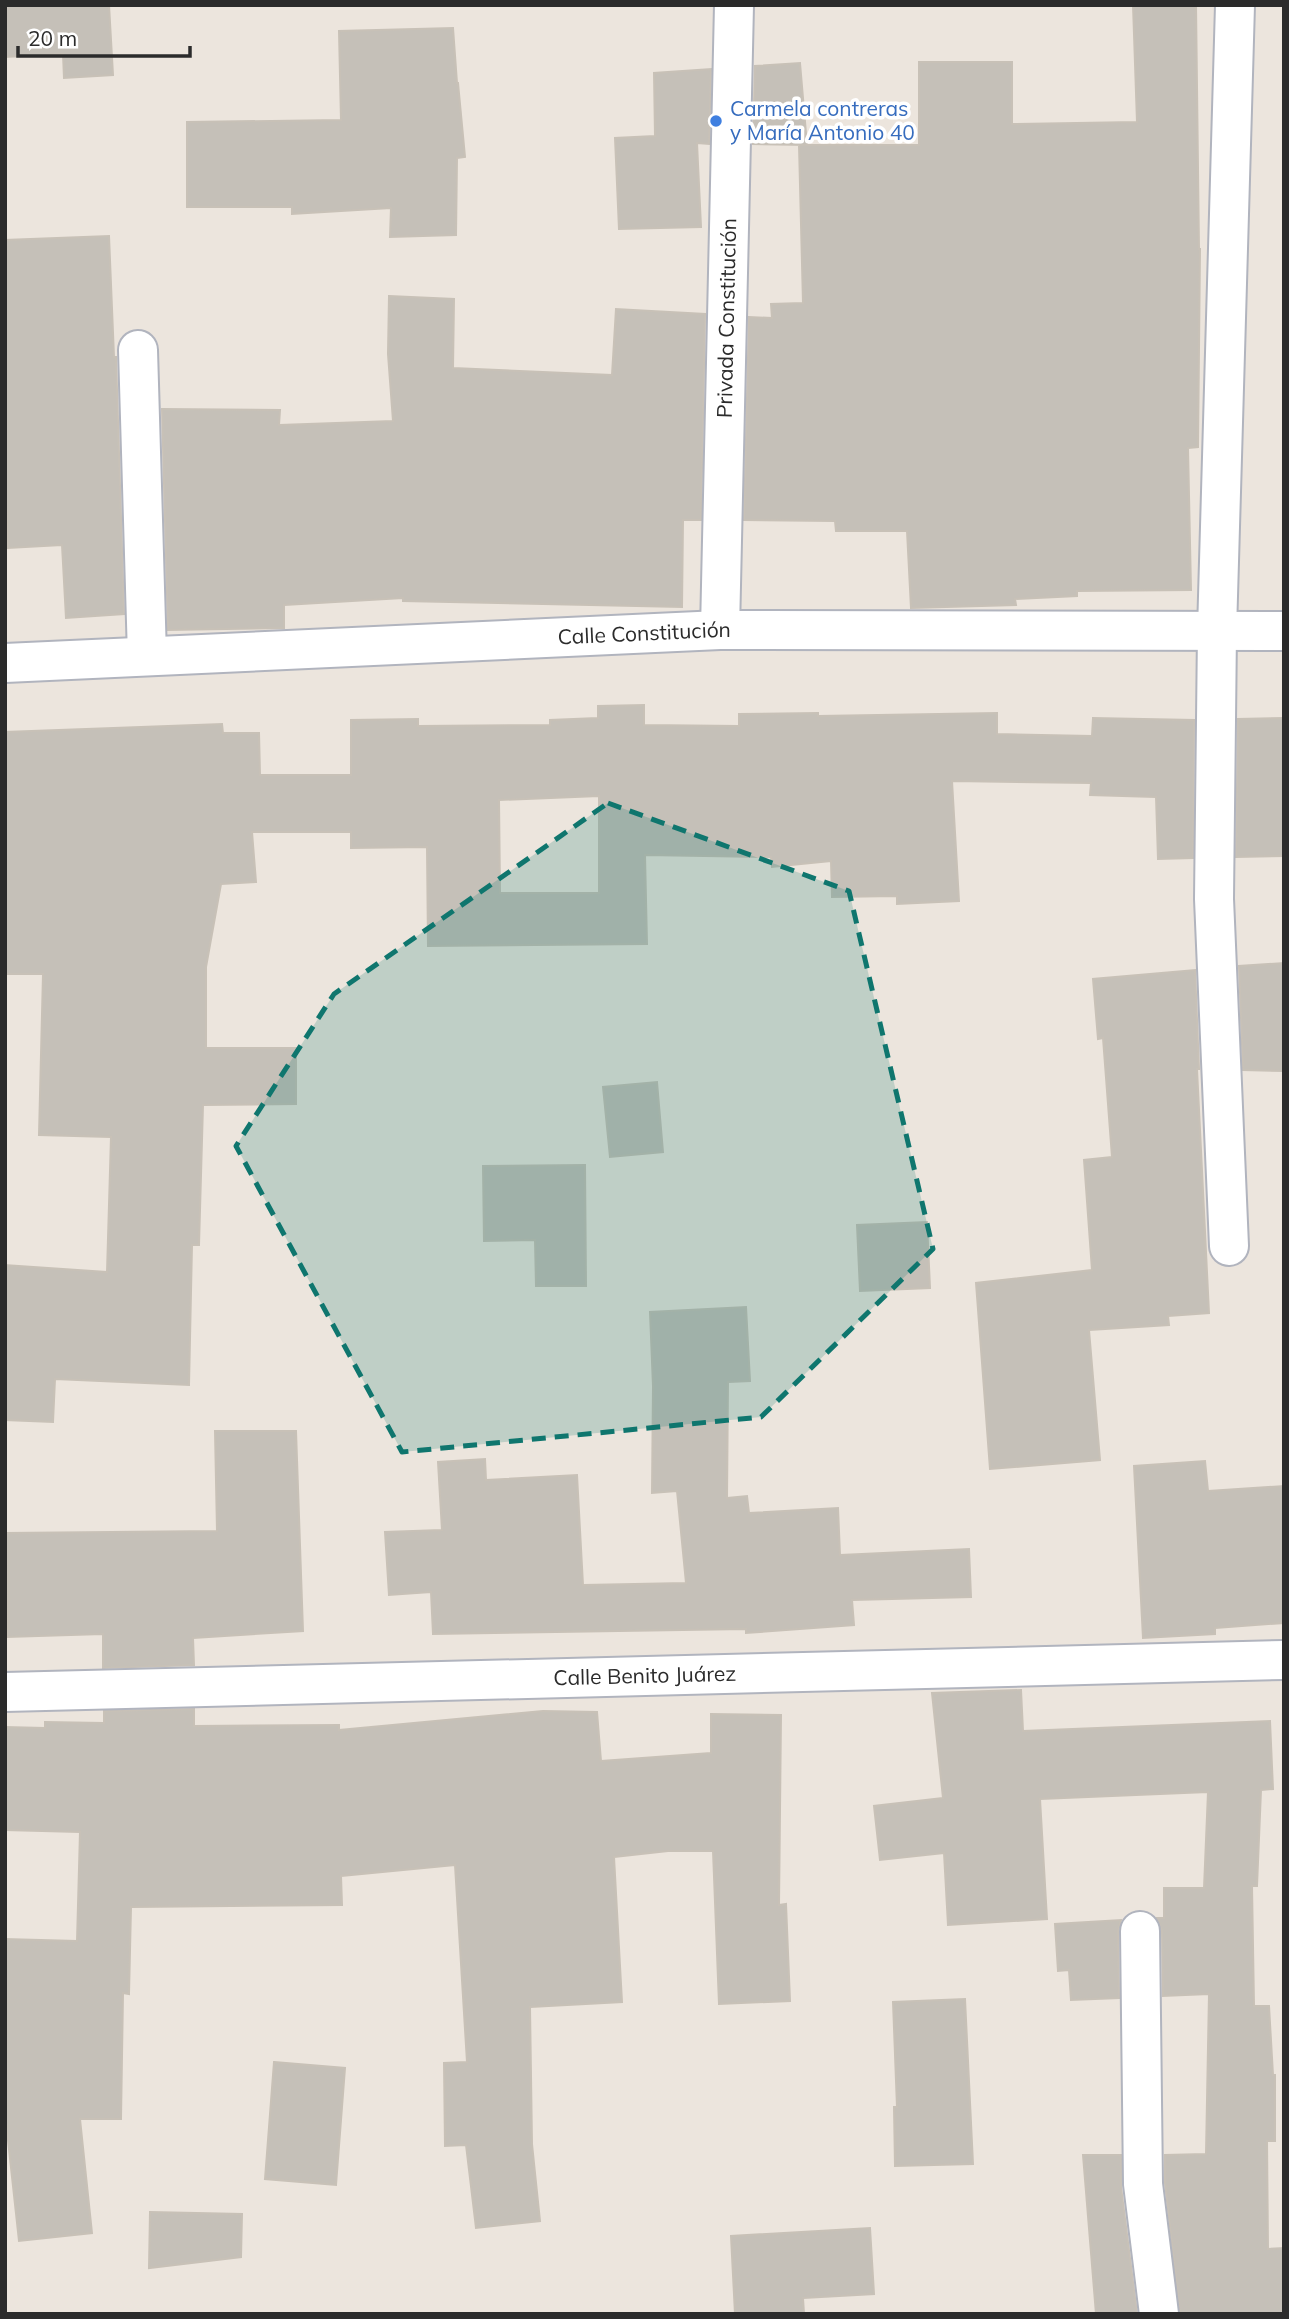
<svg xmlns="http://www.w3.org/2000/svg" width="1289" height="2319" font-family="Mulish,sans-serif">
<rect width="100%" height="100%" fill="#ece5dd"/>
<path fill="#c5c0b8" stroke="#c8c1b7" stroke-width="2" fill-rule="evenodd" d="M 5,5 L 109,5 L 113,75 L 64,78 L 63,54 L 5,57 Z
M 1133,5 L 1196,5 L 1199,249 L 1200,249 L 1198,447 L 1188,448 L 1191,590 L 1077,591 L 1077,596 L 1015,599 L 1016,605 L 911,608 L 907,531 L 836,531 L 835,521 L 744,520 L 749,317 L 772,318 L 771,304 L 803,303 L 799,145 L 919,145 L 919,62 L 1012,62 L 1012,124 L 1137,122 Z
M 453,28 L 457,83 L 458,83 L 465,157 L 457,158 L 456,235 L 390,237 L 391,208 L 292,214 L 292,207 L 187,207 L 187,122 L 341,120 L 339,31 Z
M 800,63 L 807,145 L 753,144 L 755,66 Z
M 711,69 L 709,144 L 697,143 L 701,227 L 619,229 L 615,138 L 655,136 L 654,73 Z
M 109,236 L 114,357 L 116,357 L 124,614 L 66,618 L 62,545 L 8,548 L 5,478 L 5,240 Z
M 389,296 L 454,299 L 453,368 L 612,375 L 616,309 L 705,314 L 701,520 L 683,520 L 682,607 L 403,601 L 403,598 L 284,605 L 284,628 L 168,630 L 162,409 L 280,410 L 279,425 L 393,421 L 388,354 Z
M 644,705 L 644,725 L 739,726 L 739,714 L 818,713 L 818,716 L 997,713 L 997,734 L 1092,736 L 1093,718 L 1194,720 L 1193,858 L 1158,859 L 1156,797 L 1090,795 L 1091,783 L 952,781 L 959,901 L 897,904 L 897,896 L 832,897 L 831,861 L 772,867 L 771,857 L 645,855 L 647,944 L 428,946 L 427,847 L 351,848 L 351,832 L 252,832 L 256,882 L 221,884 L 206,967 L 206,1048 L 296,1048 L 296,1104 L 203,1105 L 199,1245 L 192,1245 L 189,1385 L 55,1379 L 53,1422 L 5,1420 L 5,1265 L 107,1272 L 111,1137 L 39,1135 L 43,974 L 5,974 L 5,732 L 222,724 L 223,733 L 259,733 L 260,775 L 351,775 L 351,720 L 418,719 L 418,726 L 550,725 L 550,720 L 598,718 L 598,706 ZM 599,796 L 599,893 L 500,893 L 499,800 Z
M 1284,718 L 1284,856 L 1236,857 L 1238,719 Z
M 1284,963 L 1284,1071 L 1243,1070 L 1239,966 Z
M 1195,970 L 1199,1069 L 1197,1069 L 1209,1313 L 1168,1316 L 1169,1325 L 1089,1330 L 1100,1460 L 990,1469 L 976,1283 L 1092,1270 L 1084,1160 L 1112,1157 L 1103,1038 L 1098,1039 L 1093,979 Z
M 657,1082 L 663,1152 L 610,1157 L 603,1087 Z
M 585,1165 L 586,1286 L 536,1286 L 535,1240 L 484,1241 L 483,1166 Z
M 927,1222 L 930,1288 L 860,1291 L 857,1225 Z
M 746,1307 L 750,1381 L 728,1382 L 727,1498 L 747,1496 L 749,1513 L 838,1508 L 840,1555 L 969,1549 L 971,1597 L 852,1600 L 854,1625 L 746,1633 L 746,1629 L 433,1634 L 431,1592 L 389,1595 L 385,1532 L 442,1530 L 438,1462 L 485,1459 L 486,1480 L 577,1475 L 583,1585 L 686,1583 L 677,1491 L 652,1493 L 653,1386 L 650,1312 Z
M 215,1431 L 296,1431 L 303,1631 L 193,1638 L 194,1665 L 103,1668 L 103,1634 L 7,1637 L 6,1533 L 217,1531 Z
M 1205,1461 L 1208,1491 L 1284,1486 L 1284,1623 L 1215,1628 L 1215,1634 L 1143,1638 L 1134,1466 Z
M 1021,1690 L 1023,1731 L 1270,1721 L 1273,1789 L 1261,1790 L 1257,1886 L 1252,1886 L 1254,2006 L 1269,2006 L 1273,2075 L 1275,2075 L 1275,2141 L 1267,2141 L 1268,2249 L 1284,2248 L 1284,2314 L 1180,2314 L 1165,2183 L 1165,2155 L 1206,2154 L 1209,1994 L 1163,1996 L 1162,1931 L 1157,1918 L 1164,1918 L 1164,1888 L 1204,1888 L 1208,1792 L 1040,1799 L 1047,1919 L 948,1925 L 944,1853 L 880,1860 L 874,1806 L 943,1798 L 932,1693 Z
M 194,1709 L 194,1726 L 339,1725 L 339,1730 L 543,1711 L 597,1712 L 601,1761 L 711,1753 L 711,1714 L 781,1715 L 779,1905 L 786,1904 L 790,2001 L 719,2004 L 713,1851 L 668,1851 L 614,1857 L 622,2002 L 530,2007 L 532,2144 L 540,2221 L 476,2228 L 466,2145 L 445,2146 L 444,2063 L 467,2062 L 455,1865 L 341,1876 L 342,1905 L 131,1907 L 129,1994 L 123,1993 L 121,2119 L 80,2119 L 92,2233 L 19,2241 L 5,2113 L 5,1939 L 77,1941 L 80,1832 L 5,1830 L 5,1727 L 45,1728 L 45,1722 L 104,1723 L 104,1711 Z
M 1121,1920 L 1118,1931 L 1119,1998 L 1071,2000 L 1069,1970 L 1058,1971 L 1055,1924 Z
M 965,1999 L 973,2164 L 895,2166 L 894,2107 L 897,2107 L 893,2002 Z
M 274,2062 L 345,2068 L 336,2185 L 265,2179 Z
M 1083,2155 L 1121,2155 L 1121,2187 L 1137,2314 L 1096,2314 Z
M 150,2212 L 242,2214 L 241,2257 L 149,2268 Z
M 870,2228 L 874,2294 L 803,2298 L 804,2314 L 735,2314 L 731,2236 Z"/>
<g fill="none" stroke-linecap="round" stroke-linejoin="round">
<g stroke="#b1b4be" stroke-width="42">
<g id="minor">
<path d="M 138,350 L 147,656"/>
<path id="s1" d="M 720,630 L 734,5"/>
<path id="s2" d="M 5,663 L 720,630 L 1284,631"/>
<path d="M 1229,1246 L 1214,899 L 1217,631 L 1235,5"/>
<path id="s3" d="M 5,1692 L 1284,1660"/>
<path d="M 1140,1931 L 1143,2184 L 1159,2314"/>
</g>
</g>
<use href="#minor" stroke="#fff" stroke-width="38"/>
</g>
<path fill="#0f766e" fill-opacity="0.2" stroke="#0f766e" stroke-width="5" stroke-dasharray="14 9" stroke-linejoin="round" d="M 608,803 L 849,891 L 933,1249 L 761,1417 L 402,1452 L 236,1146 L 334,994 Z"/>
<circle fill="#3f7fe0" stroke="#fff" stroke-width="2.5" cx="716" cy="121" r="7"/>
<g text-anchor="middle" stroke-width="7" stroke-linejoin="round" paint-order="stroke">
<g font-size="21" fill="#366cbe" stroke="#fff" text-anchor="start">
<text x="730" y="116">Carmela contreras<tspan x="730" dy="24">y María Antonio 40</tspan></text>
</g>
<g font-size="21" fill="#2b2b2b" stroke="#fff">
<text dy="7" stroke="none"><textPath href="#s1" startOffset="312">Privada Constitución</textPath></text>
<text dy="7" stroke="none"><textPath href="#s2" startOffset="640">Calle Constitución</textPath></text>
<text dy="7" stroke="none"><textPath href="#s3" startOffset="640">Calle Benito Juárez</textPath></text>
</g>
</g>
<rect width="1289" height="2319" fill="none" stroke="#2b2b2b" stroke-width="14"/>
<path d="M18 46v10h172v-10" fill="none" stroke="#2b2b2b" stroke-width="3.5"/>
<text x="28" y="46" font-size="21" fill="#2b2b2b" stroke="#ffffff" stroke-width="5" paint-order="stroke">20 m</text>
</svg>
